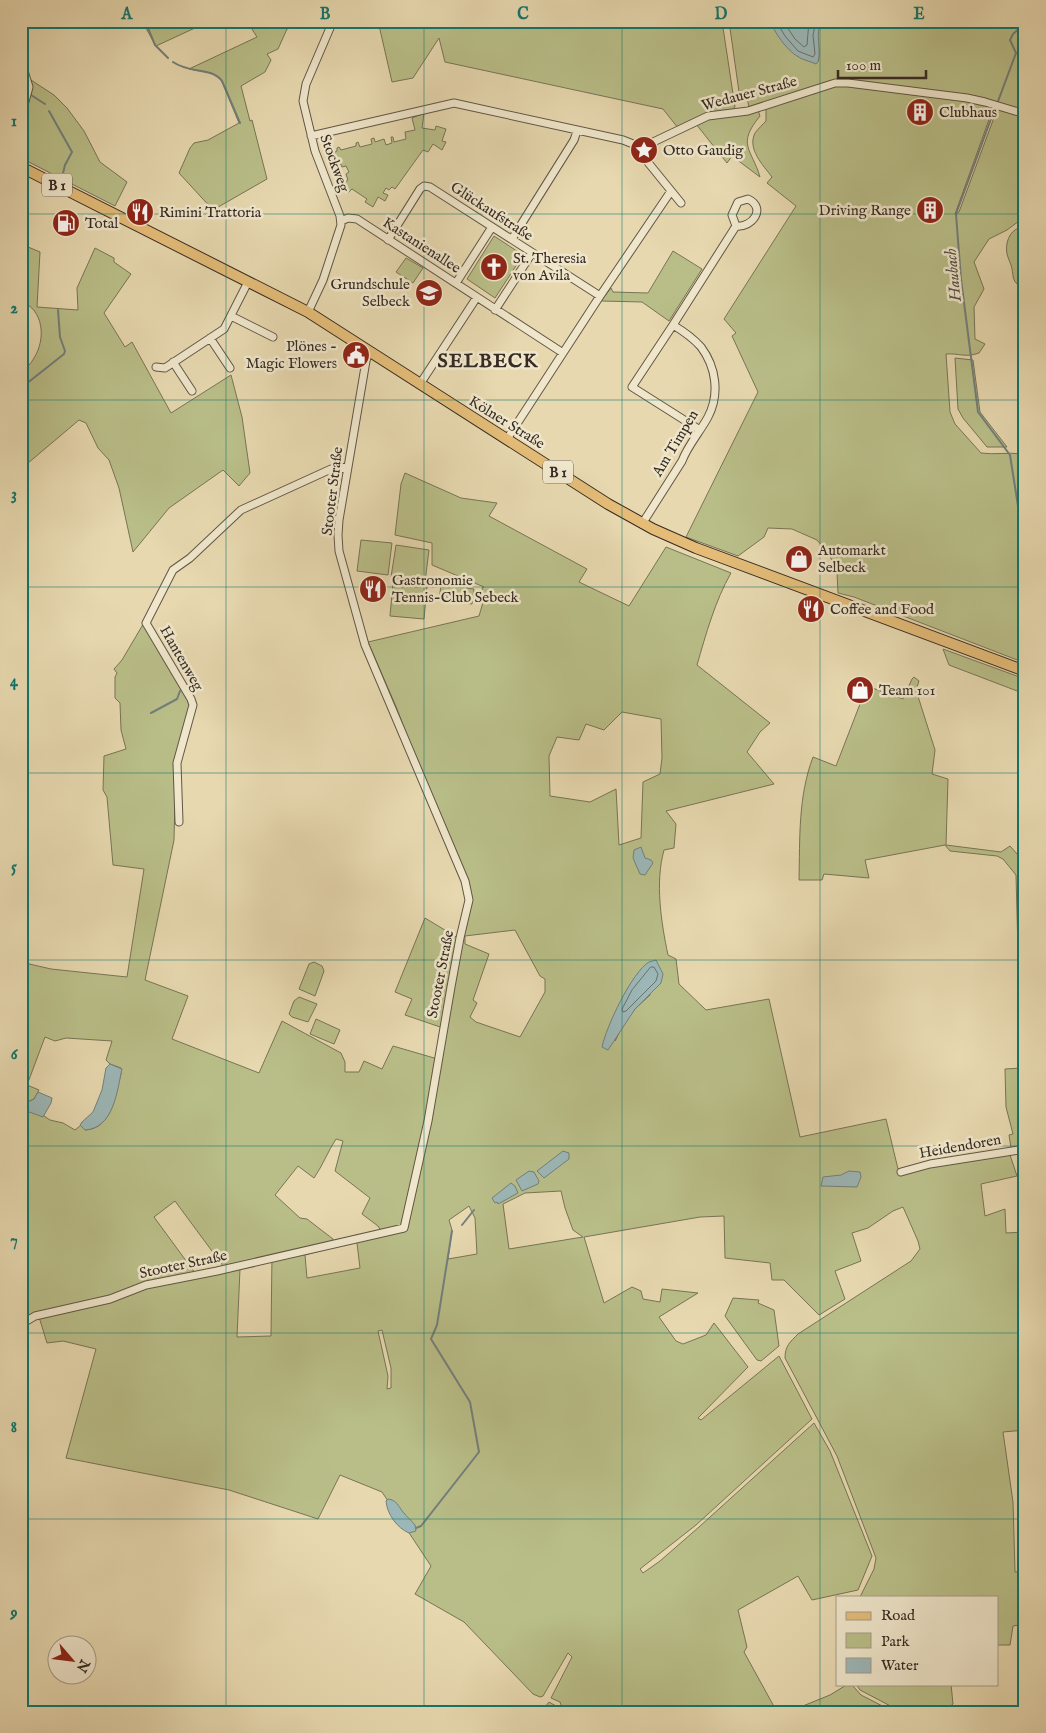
<svg xmlns="http://www.w3.org/2000/svg" width="1046" height="1733" font-family="'IM FELL English',serif">
<rect width="100%" height="100%" fill="#e7d8af"/>
<filter id="stains"><feTurbulence type="fractalNoise" baseFrequency=".004" numOctaves="4"/><feColorMatrix values="0 0 0 0 .2 0 0 0 0 .09 0 0 0 0 .02 0 0 0 .5 -.17"/></filter>
<radialGradient id="worn" r=".72"><stop offset=".6" stop-color="#630" stop-opacity="0"/><stop offset="1" stop-color="#630" stop-opacity=".3"/></radialGradient>
<path fill="#b9be88" stroke="#787456" fill-rule="evenodd" d="M 144,21 L 210,21 L 156,46 L 147,30 Z
M 251,21 L 302,22 L 287,29 L 278,49 L 267,54 L 271,60 L 265,72 L 241,86 L 250,121 L 252,120 L 267,179 L 213,210 L 179,173 L 190,148 L 194,143 L 208,140 L 239,123 L 221,79 L 211,73 L 189,69 L 257,37 L 248,23 Z
M 378,21 L 722,21 L 735,107 L 732,110 L 678,128 L 663,109 L 445,62 L 439,38 L 413,78 L 392,82 Z
M 729,21 L 1025,21 L 1025,213 L 1019,221 L 1007,230 L 989,239 L 974,262 L 984,289 L 974,307 L 975,339 L 985,344 L 979,353 C 965,358 959,353 946,354 L 950,412 L 955,424 L 981,453 C 995,455 1008,452 1022,454 L 1025,492 L 1025,663 L 854,597 L 838,593 L 837,572 L 829,554 L 817,540 L 792,529 L 768,528 L 764,537 L 738,556 L 686,537 L 758,392 L 732,336 L 736,333 L 724,319 L 796,206 L 767,183 L 772,177 C 763,165 747,149 755,133 C 758,129 763,124 766,121 L 766,108 L 749,107 L 747,98 L 740,99 ZM 995,103 L 999,104 L 959,212 L 955,214 Z
M 31,80 L 54,95 L 67,108 L 84,131 L 100,162 L 127,182 L 115,206 L 21,158 L 21,121 L 31,94 Z
M 758,110 L 760,116 C 736,145 752,149 760,177 L 732,156 L 727,163 L 696,124 L 707,118 Z
M 424,113 L 422,128 L 435,130 L 436,126 L 446,129 L 442,141 L 446,142 L 442,150 L 433,144 L 428,152 L 423,150 L 395,189 L 392,187 L 389,190 L 386,188 L 383,193 L 388,195 L 385,201 L 378,197 L 373,207 L 365,202 L 367,199 L 352,189 L 348,193 L 345,182 L 348,180 L 346,174 L 349,172 L 346,166 L 342,167 L 338,158 L 334,159 L 333,153 L 337,151 L 337,148 L 339,147 L 341,150 L 356,146 L 356,143 L 358,142 L 360,147 L 372,144 L 371,139 L 374,138 L 375,142 L 384,139 L 386,145 L 392,143 L 391,137 L 393,137 L 394,142 L 406,139 L 405,132 L 415,130 L 412,118 Z
M 1019,228 L 1025,231 L 1025,284 L 1020,286 C 1011,281 1014,274 1011,265 C 1010,262 1008,258 1007,254 C 1005,244 1009,231 1019,228 Z
M 494,236 L 523,255 L 495,298 L 467,279 Z
M 21,244 L 40,252 L 37,307 L 78,310 L 77,288 L 95,248 L 114,258 L 114,262 L 131,274 L 104,313 L 125,347 L 132,342 L 171,413 L 231,375 L 242,417 L 250,473 L 239,486 L 223,470 L 169,508 L 133,552 L 119,488 L 109,460 L 98,448 L 86,423 L 79,420 L 21,469 L 21,373 C 25,369 31,364 34,358 C 46,339 44,310 21,301 Z
M 673,251 L 702,269 L 669,321 L 642,302 L 601,301 L 611,288 L 613,292 L 648,293 Z
M 406,258 L 423,268 L 413,283 L 396,272 Z
M 955,358 L 973,360 L 980,412 L 1007,447 L 987,447 L 963,418 L 958,409 Z
M 405,473 L 461,498 L 497,503 L 489,516 L 587,569 L 579,582 L 629,606 L 666,547 L 731,573 C 715,601 706,634 697,665 L 770,723 L 760,732 L 747,752 L 774,784 L 666,811 L 676,824 L 674,848 L 664,850 C 655,882 661,922 668,955 L 676,959 L 679,984 L 706,1010 L 769,999 L 800,1137 L 886,1119 L 898,1169 L 1008,1149 L 1017,1176 L 981,1184 L 985,1216 L 1005,1209 L 1006,1233 L 1025,1232 L 1025,1430 L 1003,1432 L 1013,1502 L 1015,1572 L 1025,1571 L 1025,1624 L 1013,1626 L 1010,1645 L 997,1645 L 997,1597 L 860,1597 L 874,1569 L 876,1558 L 837,1456 L 785,1358 C 785,1346 790,1342 798,1334 L 911,1261 L 920,1249 L 918,1241 L 903,1207 L 893,1211 L 868,1228 L 852,1233 L 861,1261 L 835,1271 L 845,1299 L 819,1315 L 784,1280 L 772,1280 L 770,1263 L 725,1258 L 724,1216 L 700,1217 L 584,1237 L 604,1303 L 632,1287 L 641,1291 L 643,1299 L 660,1302 L 662,1289 L 698,1293 L 659,1317 L 676,1341 L 683,1344 L 706,1335 L 714,1323 L 748,1367 L 698,1418 L 701,1420 L 779,1356 L 812,1419 L 696,1525 L 640,1569 L 643,1573 L 660,1561 L 699,1527 L 814,1423 L 830,1451 L 872,1556 L 858,1590 L 812,1600 L 798,1576 L 738,1610 L 747,1647 L 744,1652 L 777,1712 L 541,1712 L 549,1702 L 563,1710 L 560,1702 L 551,1698 L 572,1657 L 568,1653 L 543,1696 L 540,1697 L 533,1694 L 464,1622 L 415,1594 L 431,1566 L 382,1492 L 340,1475 L 318,1519 L 229,1490 L 66,1458 L 96,1349 L 63,1341 L 47,1343 L 39,1317 L 31,1320 L 21,1336 L 21,962 L 51,969 L 127,977 L 144,869 L 113,865 L 107,797 L 103,790 L 104,756 L 126,749 L 121,730 L 120,703 L 115,698 L 115,677 L 117,673 L 114,669 L 122,660 L 145,621 L 190,703 L 190,708 L 176,758 L 174,840 L 145,980 L 188,996 L 172,1039 L 259,1073 L 282,1021 L 341,1053 L 345,1062 L 345,1072 L 359,1072 L 364,1061 L 382,1069 L 393,1046 L 441,1060 L 446,1029 L 405,1015 L 412,999 L 395,992 L 425,918 L 458,938 L 466,902 L 465,889 L 397,709 L 368,642 L 479,616 L 484,599 L 482,588 L 484,587 L 432,565 L 432,543 L 395,535 L 401,484 ZM 622,712 L 661,719 L 662,758 L 660,774 L 643,782 L 641,838 L 619,845 L 616,789 L 590,802 L 550,796 L 549,756 L 557,737 L 579,740 L 586,724 L 604,730 ZM 515,930 L 540,976 L 545,979 L 545,992 L 520,1037 L 476,1022 L 470,1017 L 477,1003 L 473,1000 L 489,954 L 465,944 L 465,936 ZM 656,960 L 650,995 L 635,1009 L 624,1022 L 615,1041 ZM 45,1037 L 55,1041 L 66,1038 L 112,1041 L 106,1060 L 110,1064 L 121,1068 L 121,1074 C 115,1095 112,1129 85,1130 L 81,1125 L 75,1130 L 63,1123 L 50,1120 L 25,1103 L 34,1099 L 39,1090 L 27,1085 ZM 336,1139 L 343,1141 L 335,1171 L 370,1198 L 362,1214 L 378,1226 L 381,1231 L 356,1235 L 360,1268 L 307,1278 L 305,1255 L 334,1247 L 333,1239 L 307,1219 L 300,1218 L 275,1195 L 298,1166 L 314,1178 C 323,1165 328,1151 336,1139 ZM 561,1191 L 565,1208 L 573,1230 L 583,1237 L 509,1249 L 503,1204 L 525,1193 ZM 175,1201 L 223,1266 L 272,1255 L 271,1336 L 237,1337 L 240,1269 L 195,1273 L 154,1217 ZM 469,1206 L 475,1218 L 477,1254 L 448,1259 L 452,1230 L 449,1220 ZM 382,1330 L 391,1368 L 391,1388 L 387,1389 L 388,1376 L 378,1331 Z
M 361,540 L 392,543 L 388,575 L 357,571 Z
M 396,545 L 429,550 L 425,582 L 391,577 Z
M 393,582 L 427,586 L 424,619 L 390,616 Z
M 441,585 L 474,589 L 472,604 L 439,600 Z
M 943,649 L 1025,679 L 1025,694 L 949,665 Z
M 914,677 L 919,681 L 916,690 L 935,750 L 932,774 L 948,779 L 946,845 L 1001,852 L 1010,846 L 1025,863 L 1025,1145 L 1011,1148 L 1009,1135 L 1013,1134 L 1006,1107 L 1005,1069 L 1021,1068 L 1016,875 L 1003,859 L 997,856 L 950,851 L 945,845 L 865,860 L 869,878 L 824,874 L 822,880 L 799,880 C 800,838 798,797 813,757 L 836,766 L 867,686 L 903,699 L 912,679 Z
M 314,962 L 322,966 L 324,971 L 315,996 L 299,989 L 309,964 Z
M 299,997 L 317,1004 L 308,1022 L 292,1017 L 289,1014 L 294,1001 Z
M 316,1019 L 340,1030 L 334,1044 L 310,1034 Z
M 733,1298 L 759,1300 L 758,1303 L 774,1310 L 779,1346 L 761,1361 L 757,1360 L 725,1316 Z
M 848,1684 L 849,1686 L 852,1685 L 861,1695 L 894,1712 L 788,1712 L 830,1695 Z
M 856,1684 L 951,1684 L 953,1704 L 943,1712 L 902,1712 L 860,1690 Z"/>
<path fill="#9cb7b7" stroke="#737f7c" d="M 772,21 L 822,21 C 814,34 822,49 818,62 L 816,64 C 810,61 802,60 797,56 C 789,52 771,30 772,21 Z
M 641,847 L 645,858 L 651,860 L 653,863 L 645,875 L 640,874 L 633,858 L 634,850 Z
M 656,960 L 663,974 L 661,983 L 635,1009 L 608,1050 L 602,1047 C 606,1027 632,972 649,962 C 651,961 654,961 656,960 Z
M 110,1064 L 122,1069 C 117,1091 114,1128 85,1130 L 80,1125 L 82,1122 L 93,1112 L 102,1090 L 106,1068 Z
M 38,1092 L 52,1098 L 51,1103 L 43,1117 L 21,1109 L 22,1105 L 34,1099 Z
M 563,1151 L 569,1153 L 569,1159 L 544,1178 L 537,1171 Z
M 529,1171 L 534,1172 L 539,1181 L 538,1184 L 522,1191 L 516,1180 Z
M 849,1171 L 860,1172 L 861,1177 L 857,1187 L 821,1186 L 823,1177 L 841,1175 Z
M 511,1183 L 515,1186 L 518,1193 L 498,1204 L 497,1202 L 495,1203 L 492,1198 Z
M 388,1499 C 397,1500 398,1506 403,1512 C 407,1517 411,1520 415,1525 L 416,1531 L 409,1533 C 397,1528 387,1514 386,1501 Z"/>
<g fill="none" stroke-linecap="round" stroke-linejoin="round">
<path stroke="#69716d" stroke-width="1" d="M 776,21 L 785,36 L 798,51 L 813,57 L 815,54 L 813,35 L 816,21
M 783,21 L 795,39 L 804,47 L 807,45 L 809,21
M 651,967 L 654,967 L 658,974 L 656,981 L 626,1011 L 623,1012 L 622,1009 L 632,990 Z"/>
<path stroke="#737f7c" stroke-width="2" d="M 145,21 L 155,45 L 168,58
M 1016,53 L 1025,55
M 173,62 C 190,74 212,67 222,81 L 240,123
M 21,87 L 24,90
M 31,95 L 45,104
M 997,104 L 1016,53 L 1010,40 L 1013,34 L 1022,26 L 1022,21
M 995,108 L 956,214 L 961,279 L 978,412 L 1010,455 L 1018,506 L 1025,531
M 49,111 L 72,152 L 65,165 L 62,177
M 21,388 L 64,354 L 65,351 L 60,337 L 58,310
M 151,713 L 177,699 L 180,691
M 462,1225 L 474,1210
M 416,1528 L 421,1526 L 479,1452 L 470,1402 L 431,1339 L 437,1325 L 452,1231
M 545,1711 L 549,1708 L 561,1711"/>
<g stroke="#625646" stroke-width="9">
<path id="street" d="M 21,61 L 29,87 L 21,116
M 311,136 L 454,103 L 623,140 L 633,144 L 681,203
M 636,147 L 649,144 L 708,116 L 748,111 L 835,83 L 848,83 L 967,98 L 985,102 L 1025,114
M 341,221 L 348,218 L 357,219 L 563,353
M 512,239 L 574,140 L 577,131
M 388,240 L 420,189 L 424,186 L 430,187 L 600,296
M 456,283 L 492,227
M 495,310 L 532,253
M 308,312 L 323,280 L 341,225 L 340,216 L 315,151 L 303,101 L 306,84 L 333,21
M 231,316 L 273,337
M 673,325 L 632,387 L 700,430
M 210,338 L 230,368
M 173,362 L 192,391
M 156,367 L 165,368 L 224,329 L 248,282
M 420,384 L 477,297
M 507,439 L 600,296 L 671,191
M 642,524 L 682,461 C 688,445 700,432 708,417 C 720,394 716,367 701,347 C 693,338 683,331 673,325 L 736,226 C 752,228 767,208 748,199 L 738,202 L 732,215 L 736,226
M 179,822 L 177,763 L 193,705 L 191,699 L 146,623 L 173,570 L 190,558 L 241,510 L 331,469 L 348,467
M 901,1172 L 930,1164 L 1025,1149
M 21,1327 L 25,1322 L 35,1316 L 110,1299 L 146,1285 L 217,1271 L 404,1228 L 428,1121 L 451,987 L 460,938 L 469,900 L 465,881 L 365,645 L 339,551 L 338,535 L 339,520 L 366,361 L 369,351"/>
</g>
<g stroke="#362b23" stroke-width="12">
<path id="primary" d="M 21,167 L 308,312 L 608,504 L 653,529 L 696,548 L 1025,671"/>
</g>
<use href="#street" stroke="#efe6cb" stroke-width="7"/>
<use href="#primary" stroke="#e4bc78" stroke-width="10"/>
</g>
<path fill="none" stroke="#0f766e" stroke-width="1" stroke-opacity="0.55" d="M 226,21 L 226,1712M 424,21 L 424,1712M 622,21 L 622,1712M 820,21 L 820,1712M 21,214 L 1025,214M 21,400 L 1025,400M 21,587 L 1025,587M 21,773 L 1025,773M 21,960 L 1025,960M 21,1146 L 1025,1146M 21,1333 L 1025,1333M 21,1519 L 1025,1519"/>
<defs>
<g id="building-disc" transform="scale(1.4375)"><circle r="9.5" fill="#8f2418" stroke="#efe6cb"/><path d="M-4-6H4V6H1V3H-1V6H-4ZM-2.5-4.3h1.7v1.8h-1.7ZM.8-4.3h1.7v1.8H.8ZM-2.5-1h1.7V.8h-1.7ZM.8-1h1.7V.8H.8Z" fill="#fff"/></g>
<g id="sight-disc" transform="scale(1.4375)"><circle r="9.5" fill="#8f2418" stroke="#efe6cb"/><path d="M0-6L1.8-2.2L6-1.7L2.9 1.2L3.7 5.4L0 3.3L-3.7 5.4L-2.9 1.2L-6-1.7L-1.8-2.2Z" fill="#fff"/></g>
<g id="restaurant-disc" transform="scale(1.4375)"><circle r="9.5" fill="#8f2418" stroke="#efe6cb"/><path d="M-5-6h1v4h1v-4h1v4h1v-4h1v5L-1.5 .5V6h-2V.5L-5-1ZM5-6V6H3V1.5H1.5Q1.5-4 5-6Z" fill="#fff"/></g>
<g id="fuel-disc" transform="scale(1.4375)"><circle r="9.5" fill="#8f2418" stroke="#efe6cb"/><path d="M-5.5-6h7V0h2V4h1.3V-2.5L3-4.5l.8-.8L6-3V5H2.5V1h-1V6h-7ZM-4.2-4.7v3.2H.2V-4.7Z" fill="#fff"/></g>
<g id="church-disc" transform="scale(1.4375)"><circle r="9.5" fill="#8f2418" stroke="#efe6cb"/><path d="M-1.2-6h2.4v3.5h3.3v2.4h-3.3V6h-2.4V-.1h-3.3v-2.4h3.3Z" fill="#fff"/></g>
<g id="school-disc" transform="scale(1.4375)"><circle r="9.5" fill="#8f2418" stroke="#efe6cb"/><path d="M0-5L7-2L0 1L-7-2ZM-4 1L0 2.5L4 1V4Q0 6-4 4Z" fill="#fff"/></g>
<g id="civic-disc" transform="scale(1.4375)"><circle r="9.5" fill="#8f2418" stroke="#efe6cb"/><path d="M-.6-6.5H3V-4.5H.6V-3L4-1V1h2V6H-6V1h2V-1L-.6-3ZM-1.2 2.5V6h2.4V2.5Z" fill="#fff"/></g>
<g id="shop-disc" transform="scale(1.4375)"><circle r="9.5" fill="#8f2418" stroke="#efe6cb"/><path d="M-5-2.5h2.3a2.7 3.5 0 0 1 5.4 0H5L5.5 6h-11ZM-1.5-2.5h3a1.5 2.3 0 0 0-3 0Z" fill="#fff"/></g>
</defs>
<g fill-rule="evenodd">
<use href="#building-disc" x="920" y="112"/>
<use href="#sight-disc" x="644" y="150"/>
<use href="#building-disc" x="930" y="210"/>
<use href="#restaurant-disc" x="140" y="212"/>
<use href="#fuel-disc" x="66" y="223"/>
<use href="#church-disc" x="494" y="267"/>
<use href="#school-disc" x="429" y="293"/>
<use href="#civic-disc" x="356" y="355"/>
<use href="#shop-disc" x="799" y="559"/>
<use href="#restaurant-disc" x="373" y="589"/>
<use href="#restaurant-disc" x="811" y="609"/>
<use href="#shop-disc" x="860" y="690"/>
</g>
<g text-anchor="middle" stroke-width="5" stroke-linejoin="round" paint-order="stroke">
<g fill="#efe6cb" stroke="#6e6355" stroke-width="1">
<rect x="42" y="173.5" width="30" height="23" rx="4"/>
<rect x="543" y="460.5" width="30" height="23" rx="4"/>
</g>
<g font-size="14" font-weight="bold" fill="#362b23">
<text x="57" y="190">B 1</text>
<text x="558" y="477">B 1</text>
</g>
<g font-size="15" fill="#362b23" stroke="#efe6cb">
<text transform="translate(749 93) rotate(-15)" y="5">Wedauer Straße</text>
<text transform="translate(335 163) rotate(70)" y="5">Stockweg</text>
<text transform="translate(492 211) rotate(33)" y="5">Glückaufstraße</text>
<text transform="translate(422 245) rotate(33)" y="5">Kastanienallee</text>
<text transform="translate(507 422) rotate(32)" y="5">Kölner Straße</text>
<text transform="translate(675 443) rotate(-59)" y="5">Am Timpen</text>
<text transform="translate(332 491) rotate(-83)" y="5">Stooter Straße</text>
<text transform="translate(182 658) rotate(60)" y="5">Hantenweg</text>
<text transform="translate(440 974) rotate(-79)" y="5">Stooter Straße</text>
<text transform="translate(960 1146) rotate(-10)" y="5">Heidendoren</text>
<text transform="translate(183 1264) rotate(-12)" y="5">Stooter Straße</text>
</g>
<g font-size="15" fill="#362b23" stroke="#efe6cb" text-anchor="start">
<text x="939" y="117">Clubhaus</text>
<text x="663" y="155">Otto Gaudig</text>
<text x="911" y="215" text-anchor="end">Driving Range</text>
<text x="159" y="217">Rimini Trattoria</text>
<text x="85" y="228">Total</text>
<text x="513" y="263">St. Theresia<tspan x="513" dy="17">von Avila</tspan></text>
<text x="410" y="289" text-anchor="end">Grundschule<tspan x="410" dy="17">Selbeck</tspan></text>
<text x="337" y="351" text-anchor="end">Plönes -<tspan x="337" dy="17">Magic Flowers</tspan></text>
<text x="818" y="555">Automarkt<tspan x="818" dy="17">Selbeck</tspan></text>
<text x="392" y="585">Gastronomie<tspan x="392" dy="17">Tennis-Club Sebeck</tspan></text>
<text x="830" y="614">Coffee and Food</text>
<text x="879" y="695">Team 101</text>
</g>
<g font-size="16" font-style="italic" fill="#504e48" stroke="#efe6cb">
<text transform="translate(952 275) rotate(-96)" y="6">Haubach</text>
</g>
<g font-size="20" font-weight="bold" letter-spacing="1" fill="#362b23" stroke="#efe6cb">
<text x="488" y="367">SELBECK</text>
</g>
</g>
<rect width="1046" height="1733" fill="none" stroke="#e7d8af" stroke-width="55"/>
<rect x="836" y="1596" width="162" height="90" fill="#efe6cb" stroke="#a59b88"/>
<rect x="846" y="1612" width="25" height="8" fill="#e4bc78" stroke="#a59b88"/>
<text x="881" y="1620" font-size="15" fill="#362b23">Road</text>
<rect x="846" y="1633" width="25" height="15" fill="#b9be88" stroke="#a59b88"/>
<text x="881" y="1646" font-size="15" fill="#362b23">Park</text>
<rect x="846" y="1658" width="25" height="15" fill="#9cb7b7" stroke="#a59b88"/>
<text x="881" y="1670" font-size="15" fill="#362b23">Water</text>
<g transform="translate(72 1660) rotate(118)"><circle r="24" fill="#efe6cb" stroke="#a59b88"/>
<path d="M0-4L9 19L0 12L-9 19Z" fill="#8f2418"/>
<text y="-8" font-size="14" font-weight="bold" text-anchor="middle" fill="#362b23">N</text>
</g>
<path d="M838 70v8h88v-8" fill="none" stroke="#362b23" stroke-width="2.5"/>
<text x="846" y="70" font-size="15" fill="#362b23" stroke="#efe6cb" stroke-width="4" paint-order="stroke">100 m</text>
<rect x="28" y="28" width="990" height="1678" fill="none" stroke="#0f766e" stroke-width="2"/>
<g font-size="16" text-anchor="middle" font-weight="bold" fill="#0f766e">
<text x="127" y="19">A</text>
<text x="325" y="19">B</text>
<text x="523" y="19">C</text>
<text x="721" y="19">D</text>
<text x="919" y="19">E</text>
<text x="14" y="126">1</text>
<text x="14" y="313">2</text>
<text x="14" y="499">3</text>
<text x="14" y="686">4</text>
<text x="14" y="872">5</text>
<text x="14" y="1059">6</text>
<text x="14" y="1245">7</text>
<text x="14" y="1432">8</text>
<text x="14" y="1618">9</text>
</g>
<rect width="100%" height="100%" filter="url(#stains)"/>
<rect width="100%" height="100%" fill="url(#worn)"/>
</svg>
